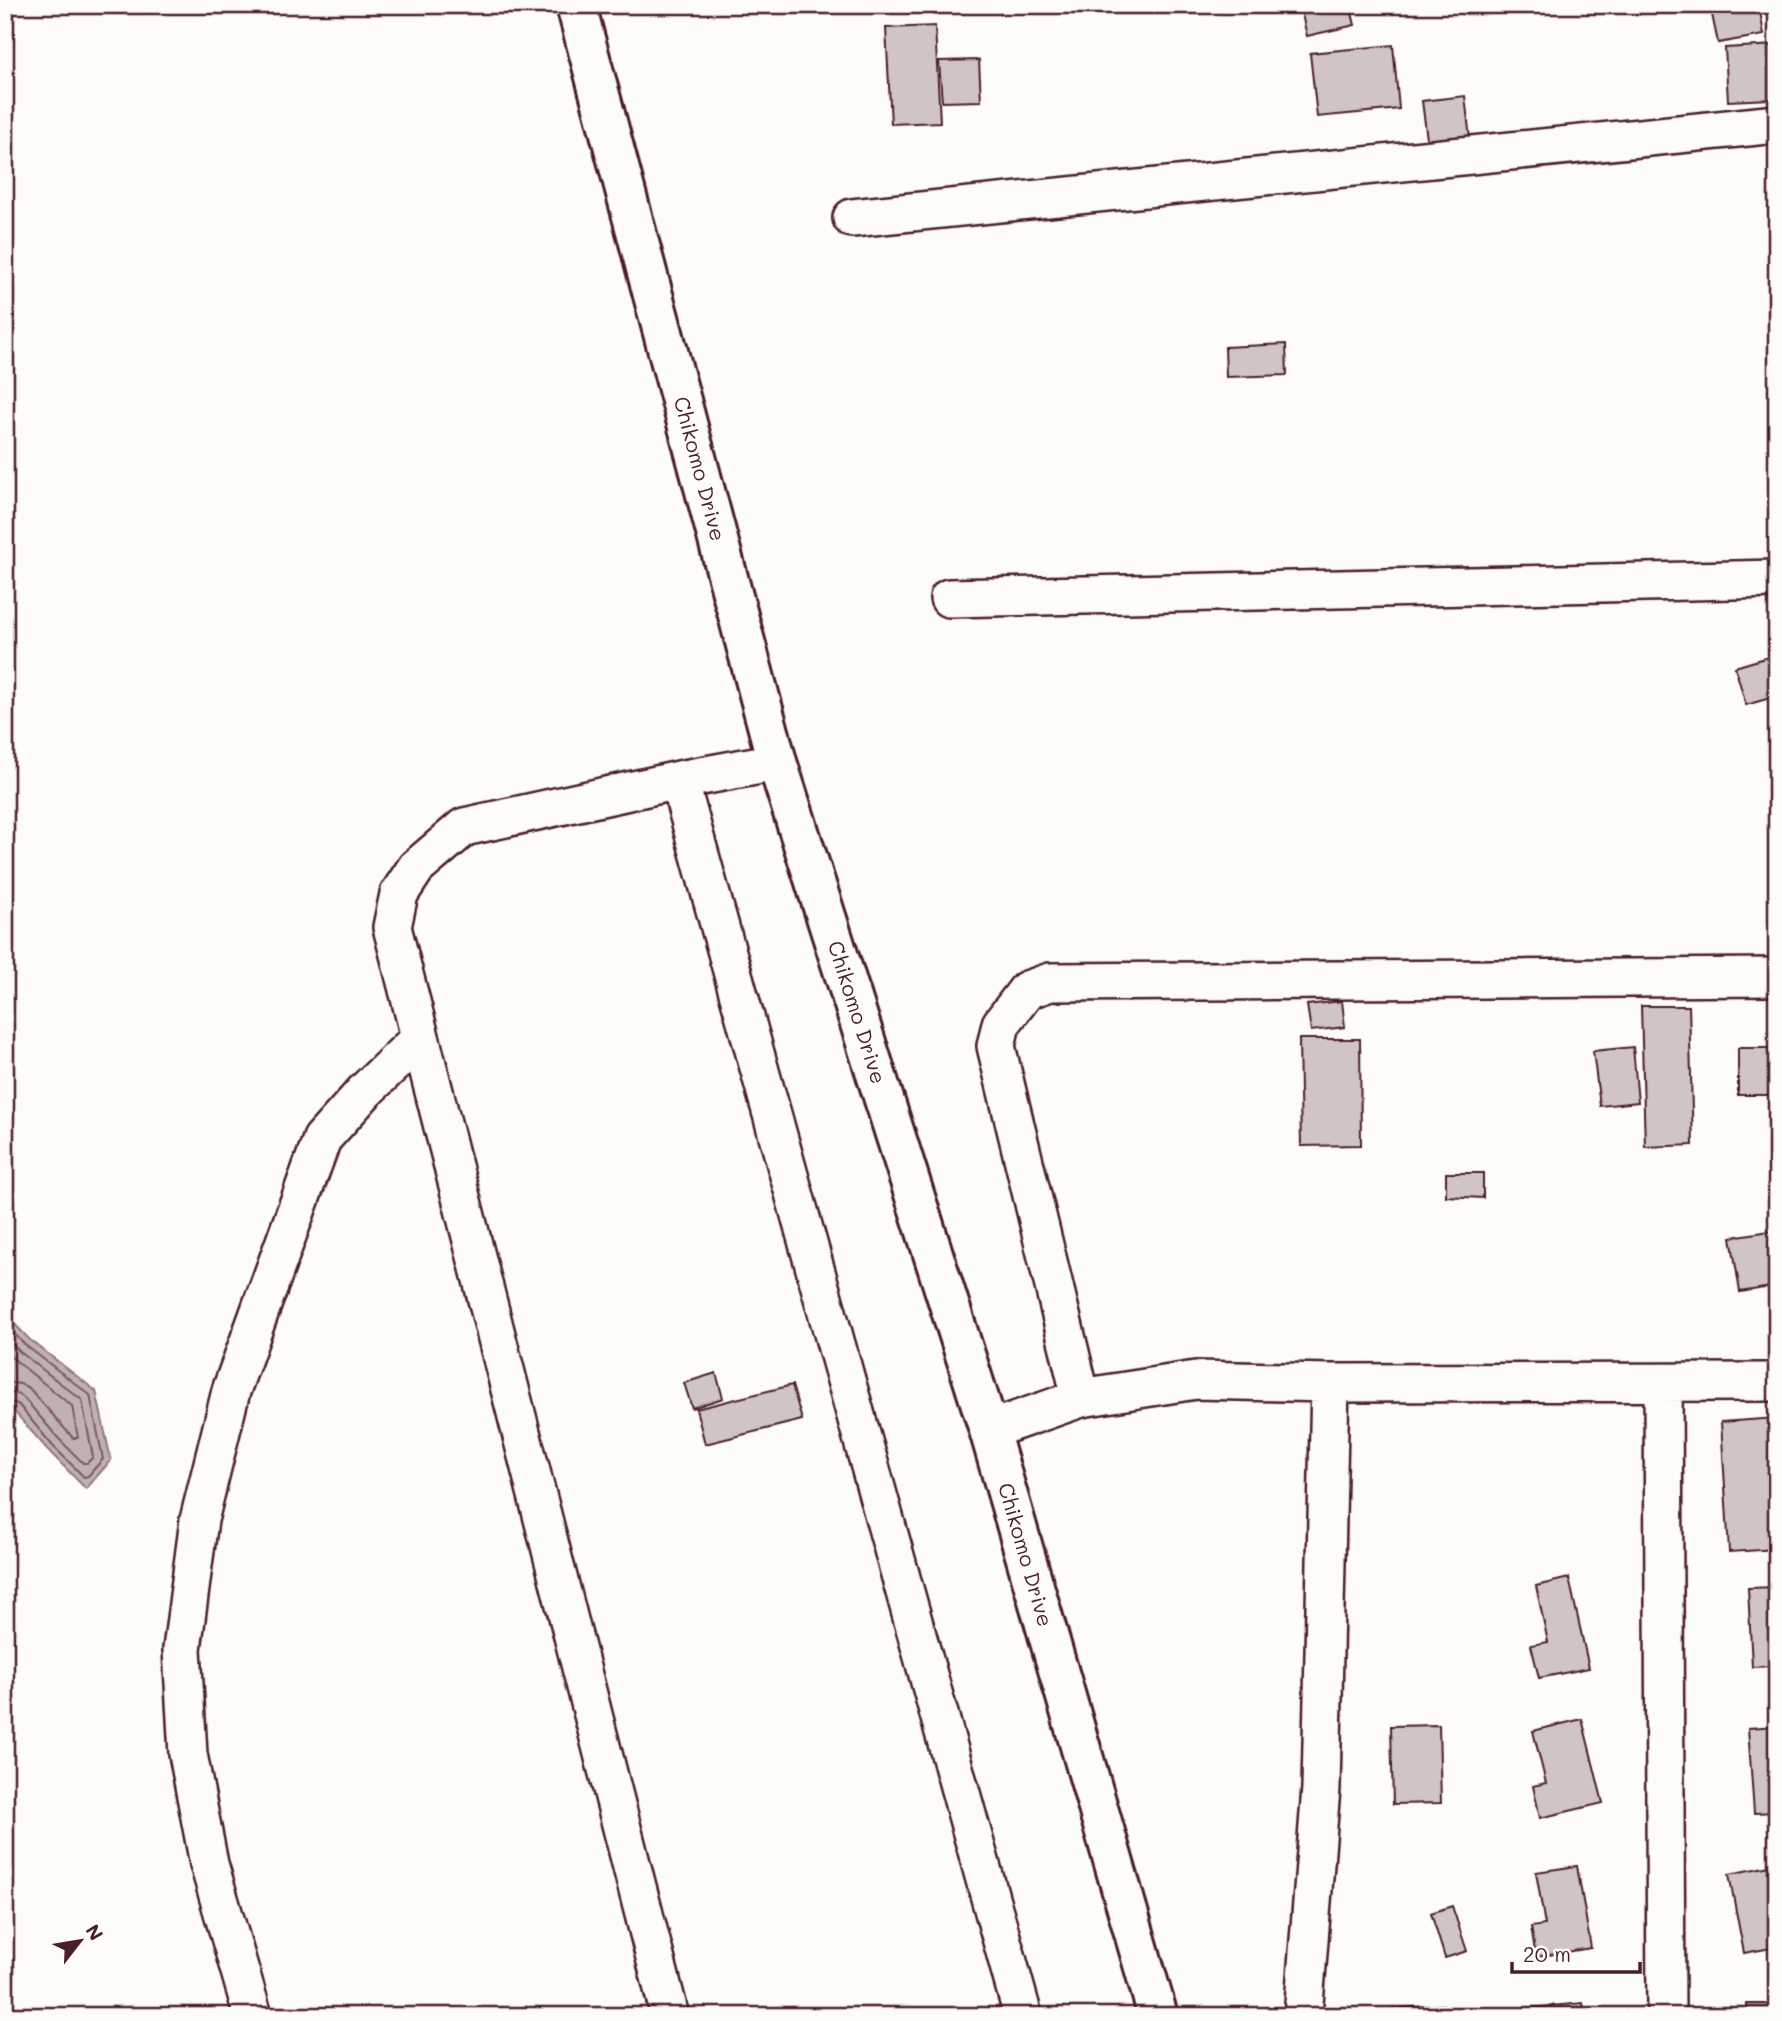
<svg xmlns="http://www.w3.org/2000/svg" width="1782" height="2021" font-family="Mali,sans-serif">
<rect width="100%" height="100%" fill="#fdfcf7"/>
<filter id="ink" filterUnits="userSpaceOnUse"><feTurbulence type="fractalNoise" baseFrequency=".0143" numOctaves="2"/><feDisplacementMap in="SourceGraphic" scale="14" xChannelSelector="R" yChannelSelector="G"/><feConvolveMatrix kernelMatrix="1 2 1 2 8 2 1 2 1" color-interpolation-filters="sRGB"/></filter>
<g filter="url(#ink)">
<path fill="#c0b1b1" stroke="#91777b" stroke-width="2" d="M 5,1314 L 30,1340 L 96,1391 L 111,1460 L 86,1489 L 47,1449 L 13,1410 L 5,1407 Z"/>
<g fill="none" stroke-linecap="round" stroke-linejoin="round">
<path stroke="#795961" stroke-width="2" d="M 5,1324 L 25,1345 L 90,1395 L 103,1459 L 88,1476 L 84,1477 L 52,1445 L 18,1404 L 5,1401
M 5,1337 L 20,1352 L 82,1400 L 93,1457 L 87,1463 L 83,1463 L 59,1439 L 24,1398 L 18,1394 L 5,1392
M 5,1352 L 72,1406 L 78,1438 L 73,1438 L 29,1388 L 20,1384 L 5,1382"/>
</g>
<path fill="#d0c5c4" stroke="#4a1f2b" stroke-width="2" d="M 1350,5 L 1355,25 L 1307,36 L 1300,6 Z
M 1710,5 L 1759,5 L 1764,35 L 1718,43 Z
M 935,26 L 940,122 L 891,124 L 886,28 Z
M 1775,26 L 1777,26 L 1777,158 L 1775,158 L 1771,99 L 1728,101 L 1725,48 L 1776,45 Z
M 1393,45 L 1399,109 L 1317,117 L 1310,53 Z
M 979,60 L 981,101 L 942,102 L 939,61 Z
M 1465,96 L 1472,156 L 1430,162 L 1422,101 Z
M 1777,261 L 1777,310 L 1771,262 Z
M 1286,344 L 1287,375 L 1226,377 L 1225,347 Z
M 1768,657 L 1777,689 L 1777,696 L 1746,705 L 1735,667 Z
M 1342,1001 L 1345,1027 L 1311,1031 L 1307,1005 Z
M 1641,1006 L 1689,1006 L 1693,1145 L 1645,1147 Z
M 1299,1039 L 1360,1039 L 1361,1145 L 1301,1146 Z
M 1633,1047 L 1638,1102 L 1600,1106 L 1593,1051 Z
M 1738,1048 L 1777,1048 L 1777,1095 L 1738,1095 Z
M 1777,1163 L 1777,1192 L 1773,1164 Z
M 1446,1173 L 1483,1173 L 1483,1198 L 1446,1196 Z
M 1777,1230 L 1777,1286 L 1740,1292 L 1731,1237 Z
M 716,1373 L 723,1398 L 692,1408 L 684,1383 Z
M 792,1385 L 802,1420 L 705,1444 L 696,1409 Z
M 1777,1418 L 1777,1549 L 1729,1552 L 1721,1422 Z
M 1569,1578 L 1589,1668 L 1539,1678 L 1531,1645 L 1548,1642 L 1536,1586 Z
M 1777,1587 L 1777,1666 L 1752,1667 L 1748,1588 Z
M 1582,1719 L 1603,1803 L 1540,1818 L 1533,1786 L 1546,1783 L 1533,1731 Z
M 1439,1725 L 1441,1803 L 1393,1804 L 1391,1726 Z
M 1777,1726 L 1777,1812 L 1754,1813 L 1748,1728 Z
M 1775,1865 L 1777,1947 L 1744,1953 L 1729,1874 Z
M 1577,1866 L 1591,1948 L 1536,1957 L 1531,1927 L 1545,1925 L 1536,1872 Z
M 1452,1906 L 1467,1951 L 1445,1958 L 1431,1913 Z
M 1583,2003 L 1585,2016 L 1531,2016 L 1530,2008 Z
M 1747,2004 L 1777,2004 L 1777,2016 L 1748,2016 Z
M 1443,2005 L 1444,2016 L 1389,2016 L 1389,2009 Z"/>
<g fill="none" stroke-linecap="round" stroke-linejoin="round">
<g stroke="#4a1f2b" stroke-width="42">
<path id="minor" d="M 852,218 L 1777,124
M 949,598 L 1777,579
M 679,780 L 1023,2016
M 1777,977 L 1050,982 L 1027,990 L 1001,1024 L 996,1046 L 1081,1398 L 1196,1380 L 1330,1383 L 1777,1382
M 1663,1383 L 1666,2016
M 989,1430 L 1081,1398
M 253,2016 L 209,1864 L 188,1754 L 182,1649 L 199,1520 L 231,1391 L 322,1139 L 365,1091 L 420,1038
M 670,2016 L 392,927 L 399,894 L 416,868 L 464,827 L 679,780 L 777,762
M 1303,2016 L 1321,1788 L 1330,1383"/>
</g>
<g stroke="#4a1f2b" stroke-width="44">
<g id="tertiary">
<path id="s1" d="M 576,5 L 777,762 L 989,1430 L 1158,2016"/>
</g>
</g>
<use href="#minor" stroke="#fdfcf7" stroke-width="37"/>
<use href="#tertiary" stroke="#fdfcf7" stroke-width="38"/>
</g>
</g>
<g text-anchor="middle" stroke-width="5" stroke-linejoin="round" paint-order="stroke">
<g font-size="21" fill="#4a1f2b" stroke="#fdfcf7">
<text dy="7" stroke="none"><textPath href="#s1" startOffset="480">Chikomo Drive</textPath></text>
<text dy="7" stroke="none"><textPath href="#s1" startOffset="1046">Chikomo Drive</textPath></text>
<text dy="7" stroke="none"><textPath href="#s1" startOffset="1614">Chikomo Drive</textPath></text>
</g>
</g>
<rect width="1782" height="2021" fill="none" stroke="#fdfcf7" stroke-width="28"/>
<rect x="14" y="14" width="1754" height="1993" fill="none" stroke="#4a1f2b" stroke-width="2.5" filter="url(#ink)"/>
<g transform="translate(80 1941) rotate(59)" stroke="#fdfcf7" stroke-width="5" paint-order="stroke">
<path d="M0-5L12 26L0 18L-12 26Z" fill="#4a1f2b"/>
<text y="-10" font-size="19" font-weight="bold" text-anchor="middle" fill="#4a1f2b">N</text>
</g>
<path d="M1512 1962v10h128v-10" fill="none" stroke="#4a1f2b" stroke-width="3.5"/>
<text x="1523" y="1962" font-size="21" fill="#4a1f2b" stroke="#fdfcf7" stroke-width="5" paint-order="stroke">20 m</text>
</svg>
